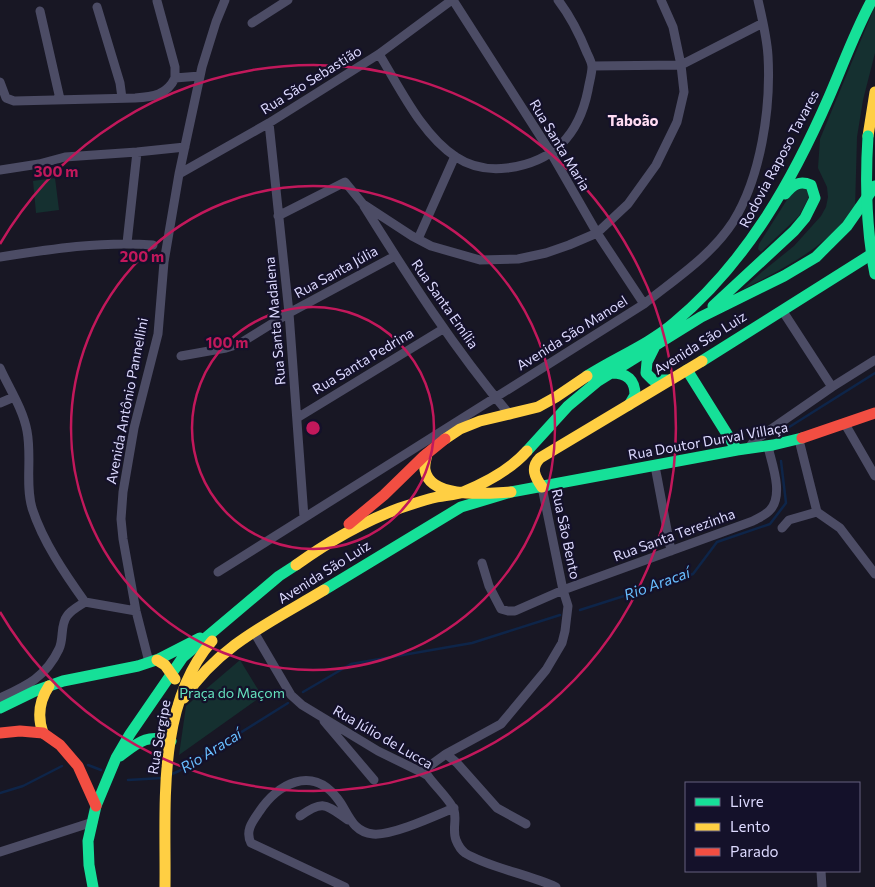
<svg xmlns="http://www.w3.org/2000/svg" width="875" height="887" font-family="Commissioner,sans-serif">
<rect width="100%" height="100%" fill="#181724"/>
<path fill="#153030" d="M 875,6 L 875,53 L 863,100 L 857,137 L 855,209 C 846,218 838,228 828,237 C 803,259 773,274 743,289 L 763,271 L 794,246 L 821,216 L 826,207 L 828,197 L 827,187 L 818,168 L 820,139 Z
M 55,178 L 59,210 L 36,213 L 33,181 Z
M 807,187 L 809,197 L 799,216 L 761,252 L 758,249 L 759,244 L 790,195 L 796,188 Z
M 240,660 L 262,696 L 179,755 L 186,706 Z"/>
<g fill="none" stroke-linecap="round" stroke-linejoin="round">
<path stroke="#0e2549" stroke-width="2.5" d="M 780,438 L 786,429 L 875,373
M 580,610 L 693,574 L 717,542 L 770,524 L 786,503 L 781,461
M 303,692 L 351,664 L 472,643 L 560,615
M 88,765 L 101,770
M 172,774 L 179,771 L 288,703
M 128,780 L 162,778
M 0,793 L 23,786 L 62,766"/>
<path stroke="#4c4c65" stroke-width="9" d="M 453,0 L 551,153 L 597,233 L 644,304
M 157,1 L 175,67 L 175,78 L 200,76
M 97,7 L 120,83 L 122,98
M 40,11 L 60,99
M 252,23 L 288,0
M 379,54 C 400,88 422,135 456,157 C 471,167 490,170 507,168 C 554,162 579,135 588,90 C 589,83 592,74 592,67 C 592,63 589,57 587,53 C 579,33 571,17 558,0
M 592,66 L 681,65 L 763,23
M 0,82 L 6,98 L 14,101 L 135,98 C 153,97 167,95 175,78
M 269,123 L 289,313 L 304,517
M 0,170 L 39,164 L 65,157 L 137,152 L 185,147
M 179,174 L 269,123 L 379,54 L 452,0
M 364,206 C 409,278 455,350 510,415
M 278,216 L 345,182 L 363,204 L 412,236 L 431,246 L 480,260 L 518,259 L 546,253 L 569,245 L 597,233 L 628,204 L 656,165 L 677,122 L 684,92 L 681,65 L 673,27 L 661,0
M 418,239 L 455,156
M 127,243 L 137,152
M 0,257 C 51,249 102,241 153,245
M 782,310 L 832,387
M 181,356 L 226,348 L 239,344 L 289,313 L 395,256
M 0,368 C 9,388 23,409 27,431 C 32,457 25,484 32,508 C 43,542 65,574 85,602 L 136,611
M 0,403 L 14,397
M 297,418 L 443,329
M 845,424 L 875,476
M 799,440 L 817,512 L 840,528 L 875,574
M 748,449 L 754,441 L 832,387 L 875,360
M 655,466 L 671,551
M 782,528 L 789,520 L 817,512
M 482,563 L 489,586 L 501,609 L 508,611 L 515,611 L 563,590 L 753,521 C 758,518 766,515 770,510 C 784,495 772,464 768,447
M 218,572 L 644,304 C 675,279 711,256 733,222 C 761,177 771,108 768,56 C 767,38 762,18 758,0
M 254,632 L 291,695 L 302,705 L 378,751 L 423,773 L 428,776 C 434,785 451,801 454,810 C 457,820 452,830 456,840 C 458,845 461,850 465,853 C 490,868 528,874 556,887
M 149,662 L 136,611 L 123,539 L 121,519 L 123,492 L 134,428 L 158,334 L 164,262 L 179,174 L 202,67 L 216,22 L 225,0
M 0,698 C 26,686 46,677 59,649 C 64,639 60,625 67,616 C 71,610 79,606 85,602
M 324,721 L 374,780
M 446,754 L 457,763 L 497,808 L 526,824
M 421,772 L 446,754 L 501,724 L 546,670 L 562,643 L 565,631 L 568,606 L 563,590 L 542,487
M 300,816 C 324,799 326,805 348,820
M 0,852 L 93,822
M 821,871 L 822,887
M 345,887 L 251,843 C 245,831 252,822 259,812 C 277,784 312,765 337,798 C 348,811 351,832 373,834 C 392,836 435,816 454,808"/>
<path stroke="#16e098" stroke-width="11" d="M 713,306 L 794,231 L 805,218 L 815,198 L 811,185 C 799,180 793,185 785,194
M 654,348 L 647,362 L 646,373 L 653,380 L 670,380
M 702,361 L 875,252
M 687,370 L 737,450
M 612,373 C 627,373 635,380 635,395 L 629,405
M 587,376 C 615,358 648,345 674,323 C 746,263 792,182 829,97 C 843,65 855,31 872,0
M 527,451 L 568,406 L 598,381 L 701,317 L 784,276 L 816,257 L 847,226 L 875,186
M 324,590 L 461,507 L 511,492 L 737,450 L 773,445 L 802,438
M 0,708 L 35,691 L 63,681 L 138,666 L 159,659 L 200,638
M 120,756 C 139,742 146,734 171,741
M 93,887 L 89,865 L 88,841 L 96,806 L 116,758 L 130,734 L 183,657 L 279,576 L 296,565"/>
<path stroke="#ffcf43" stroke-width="11" d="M 868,136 L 875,92
M 445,439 L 460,429 L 480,421 L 538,407 L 556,397 L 587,376
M 427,454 C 426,459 424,465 425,470 C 430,500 489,493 511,492
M 542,487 C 535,477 530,468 540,458 L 702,361
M 296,565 C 328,542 362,522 400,508 C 412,504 424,500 437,497 C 445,495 455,495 463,492 C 485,483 511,469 527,451
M 157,660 L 165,665 L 175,679
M 184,698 C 219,645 271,622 324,590
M 43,733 C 37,716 39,701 49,686
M 165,887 C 166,807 156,705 212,641"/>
<path stroke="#f24e42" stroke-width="11" d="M 802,438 L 875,413
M 349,524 L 384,495 L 424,456 L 445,439
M 0,733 L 20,731 L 43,733 L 60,745 L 78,766 L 96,806"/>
<path stroke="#16e098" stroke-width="11" d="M 868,136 C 865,183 866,228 875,274"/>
</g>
<g fill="none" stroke="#c2185b" stroke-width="2.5">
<circle cx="313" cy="428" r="121"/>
<circle cx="313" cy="428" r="242"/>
<path d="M0 244A363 363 0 1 1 0 612"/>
</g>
<g text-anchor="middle" stroke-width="4.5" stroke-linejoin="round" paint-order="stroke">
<g font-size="14" fill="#dddaff" stroke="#14112a">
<text transform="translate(311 80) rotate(-32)" y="5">Rua São Sebastião</text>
<text transform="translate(560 145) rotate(59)" y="5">Rua Santa Maria</text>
<text transform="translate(779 159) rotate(-62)" y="5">Rodovia Raposo Tavares</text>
<text transform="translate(336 272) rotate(-29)" y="5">Rua Santa Júlia</text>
<text transform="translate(445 304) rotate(55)" y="5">Rua Santa Emília</text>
<text transform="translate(275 321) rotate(-95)" y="5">Rua Santa Madalena</text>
<text transform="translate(572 333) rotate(-32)" y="5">Avenida São Manoel</text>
<text transform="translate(700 343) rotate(-32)" y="5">Avenida São Luiz</text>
<text transform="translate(363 361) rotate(-31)" y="5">Rua Santa Pedrina</text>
<text transform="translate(127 401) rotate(-79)" y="5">Avenida Antônio Pannellini</text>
<text transform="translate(708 441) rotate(-10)" y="5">Rua Doutor Durval Villaça</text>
<text transform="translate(566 534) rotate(78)" y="5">Rua São Bento</text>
<text transform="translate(674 535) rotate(-20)" y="5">Rua Santa Terezinha</text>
<text transform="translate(324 572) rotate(-32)" y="5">Avenida São Luiz</text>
<text transform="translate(159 737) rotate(-80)" y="5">Rua Sergipe</text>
<text transform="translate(383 737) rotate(30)" y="5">Rua Júlio de Lucca</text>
</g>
<g font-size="14" fill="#64e1be" stroke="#14112a">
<text x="232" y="698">Praça do Maçom</text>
</g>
<g font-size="15" font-weight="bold" fill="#ffdcf3" stroke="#14112a">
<text x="633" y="126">Taboão</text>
</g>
<g font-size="15" font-style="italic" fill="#68beff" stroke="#14112a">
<text transform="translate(657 584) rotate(-20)" y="5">Rio Aracaí</text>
<text transform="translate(211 751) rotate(-32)" y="5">Rio Aracaí</text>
</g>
</g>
<circle cx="313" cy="428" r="8" fill="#c2185b" stroke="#14112a" stroke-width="2.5"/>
<g font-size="15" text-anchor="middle" font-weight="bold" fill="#c2185b" stroke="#14112a" stroke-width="4.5" stroke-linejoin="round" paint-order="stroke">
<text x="56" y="177">300 m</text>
<text x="142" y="262">200 m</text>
<text x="227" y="348">100 m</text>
</g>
<rect x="685" y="782" width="175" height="90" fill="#14112a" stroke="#64617f"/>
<rect x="695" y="798" width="25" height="8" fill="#16e098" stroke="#64617f"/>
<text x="730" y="807" font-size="15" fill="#dddaff">Livre</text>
<rect x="695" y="823" width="25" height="8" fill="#ffcf43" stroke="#64617f"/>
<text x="730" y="832" font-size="15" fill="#dddaff">Lento</text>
<rect x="695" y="848" width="25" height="8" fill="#f24e42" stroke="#64617f"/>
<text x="730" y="857" font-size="15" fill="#dddaff">Parado</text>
</svg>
